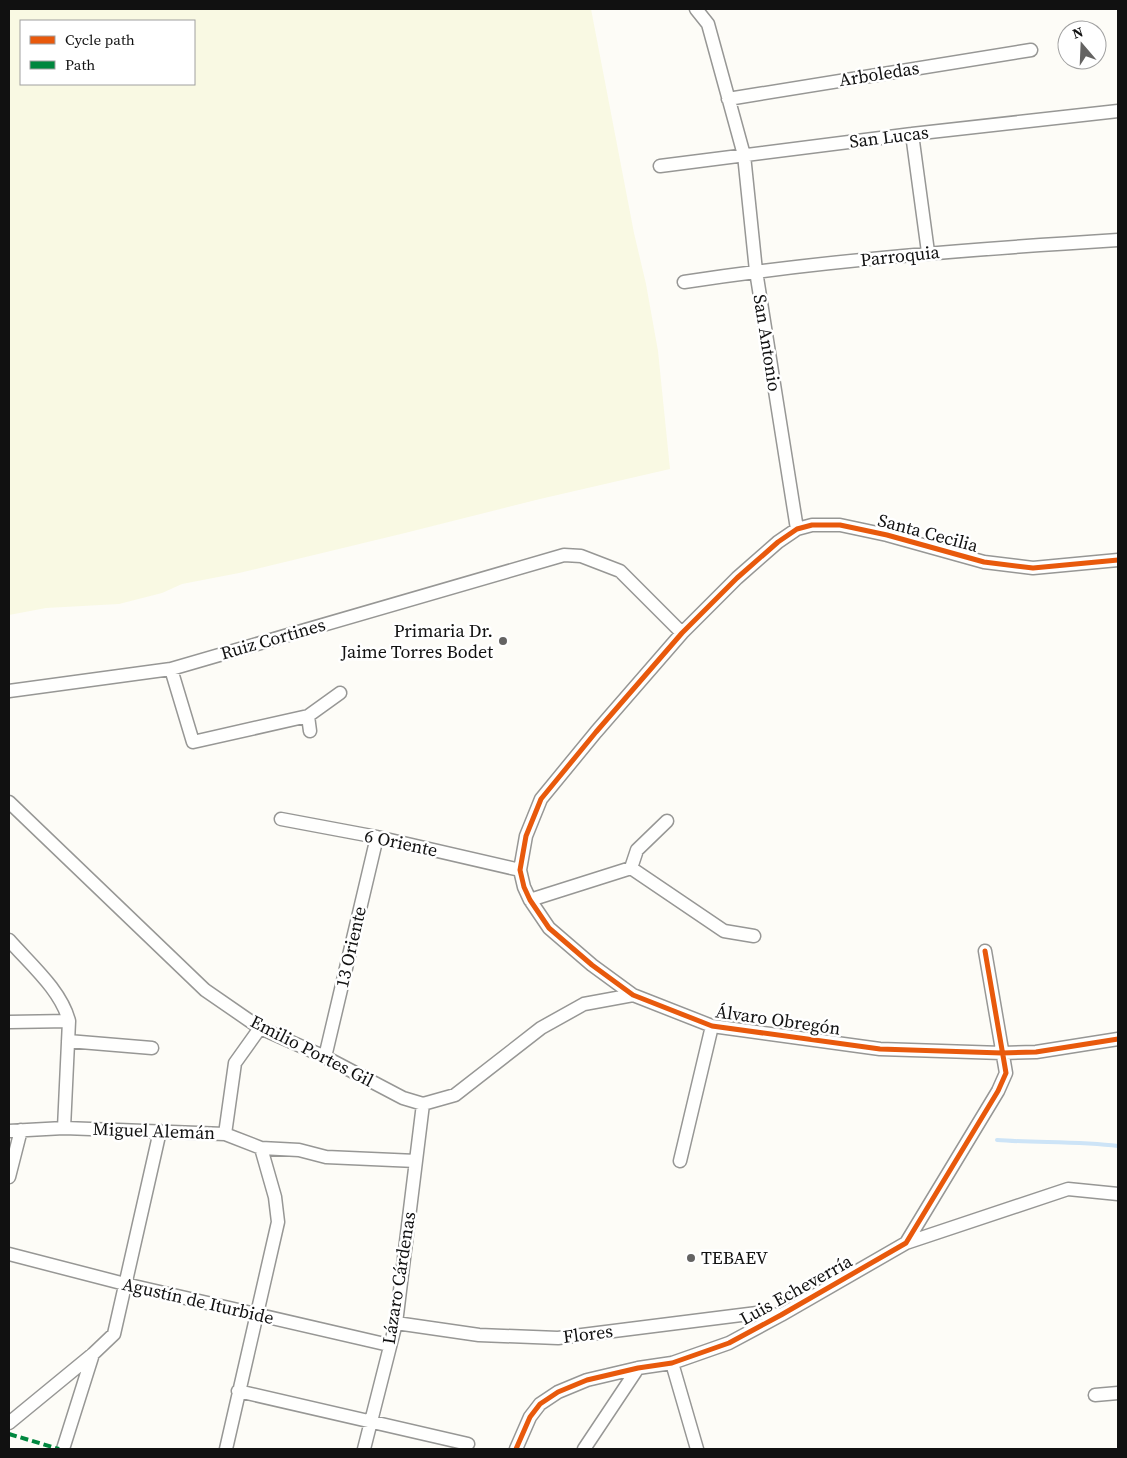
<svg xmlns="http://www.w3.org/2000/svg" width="1127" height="1458" font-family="'Source Serif 4',serif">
<rect width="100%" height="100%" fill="#fdfcf7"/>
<path fill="#f9f9e3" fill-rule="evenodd" d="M 9,9 L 591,9 L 634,233 L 646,284 L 658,351 L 670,469 L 540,499 L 405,533 L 239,573 L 182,584 L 162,593 L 119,604 L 46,608 L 9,615 ZM 21,21 L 194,21 L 194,84 L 21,84 Z"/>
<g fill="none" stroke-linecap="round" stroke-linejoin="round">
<path stroke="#cde4f7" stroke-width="4" d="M 997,1140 C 1037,1143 1078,1141 1118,1146"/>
<g stroke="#979795" stroke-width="15">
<path id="street" d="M 696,9 L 708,24 L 744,155 L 756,271 L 797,529
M 728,99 L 1031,50
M 912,134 L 928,252
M 660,166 L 912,134 L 1118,111
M 684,282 C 828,260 973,249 1118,240
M 1118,560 L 1033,568 L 984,562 L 887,535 L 840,525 L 812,525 L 797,529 L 778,542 L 737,578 L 682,633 L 596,732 L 541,799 L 526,836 L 520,870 L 524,887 L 530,900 L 549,928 L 592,965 L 633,995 L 712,1026 L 880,1049 L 1002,1053 L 1036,1052 L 1118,1039
M 171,669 L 193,742 L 308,716 L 340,693
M 9,691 L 171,669 L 564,555 L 581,556 L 620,571 L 682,633
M 308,716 L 310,731
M 9,802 L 205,990 L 260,1028 L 325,1057 L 403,1098 L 423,1104 L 455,1095 L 541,1028 L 584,1004 L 633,995
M 281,819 L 377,837 L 520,870
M 631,868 L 724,931 L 754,936
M 631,868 L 637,850 L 667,821
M 530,900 L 631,868
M 9,940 C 30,964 61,990 69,1021 L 64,1128
M 9,1022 L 69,1021
M 68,1041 L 152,1048
M 325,1057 L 377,837
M 9,1131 L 64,1128 L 225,1134 L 261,1148 L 299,1150 L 326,1157 L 416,1161
M 225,1134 L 235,1063 L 260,1028
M 680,1161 L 712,1026
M 9,1177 L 21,1130
M 906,1243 L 1068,1189 L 1118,1194
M 9,1254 L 125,1284 L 389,1345
M 396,1323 L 479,1335 L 558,1338 L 757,1313 L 781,1315
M 672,1363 L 697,1449
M 238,1391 L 468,1444
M 1095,1395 L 1118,1393
M 9,1423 L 93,1354 L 114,1334 L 160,1131
M 63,1449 L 93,1354
M 226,1449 L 278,1222 L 275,1197 L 261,1148
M 364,1449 L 396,1323 L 423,1104
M 516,1449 L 530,1417 L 540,1404 L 558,1392 L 587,1380 L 638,1368 L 672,1363 L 729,1343 L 781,1315 L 906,1243 L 998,1091 L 1006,1073 L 985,951
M 584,1449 L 638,1368"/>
</g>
<use href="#street" stroke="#fffffe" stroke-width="12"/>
<path stroke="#00873e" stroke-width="4" stroke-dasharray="8 4" stroke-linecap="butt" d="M 9,1434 L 59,1449"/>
<g stroke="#fff" stroke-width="8">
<path id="cycleway" d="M 1118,560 L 1033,568 L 984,562 L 887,535 L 840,525 L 812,525 L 797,529 L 778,542 L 737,578 L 682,633 L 596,732 L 541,799 L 526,836 L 520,870 L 524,887 L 530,900 L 549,928 L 592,965 L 633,995 L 712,1026 L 880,1049 L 1002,1053 L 1036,1052 L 1118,1039
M 516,1449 L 530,1417 L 540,1404 L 558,1392 L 587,1380 L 638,1368 L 672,1363 L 729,1343 L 781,1315 L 906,1243 L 998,1091 L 1006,1073 L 985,951"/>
</g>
<use href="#cycleway" stroke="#e8590c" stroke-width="5"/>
</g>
<g fill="#646362" stroke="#fff" stroke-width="2">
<circle cx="503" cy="641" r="5"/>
<circle cx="691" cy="1258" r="5"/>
</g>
<g text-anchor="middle" stroke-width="5" stroke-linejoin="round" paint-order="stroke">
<g font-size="18" fill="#111" stroke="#fff">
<text transform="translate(879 74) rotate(-9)" y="6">Arboledas</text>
<text transform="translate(889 137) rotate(-7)" y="6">San Lucas</text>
<text transform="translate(900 256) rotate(-6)" y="6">Parroquia</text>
<text transform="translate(767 343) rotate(81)" y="6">San Antonio</text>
<text transform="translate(928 533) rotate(15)" y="6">Santa Cecilia</text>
<text transform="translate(273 639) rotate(-16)" y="6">Ruiz Cortines</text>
<text transform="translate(401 843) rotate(12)" y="6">6 Oriente</text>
<text transform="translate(351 947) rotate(-77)" y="6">13 Oriente</text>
<text transform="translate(778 1020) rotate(8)" y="6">Álvaro Obregón</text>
<text transform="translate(312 1051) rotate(27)" y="6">Emilio Portes Gil</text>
<text transform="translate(154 1131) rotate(2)" y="6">Miguel Alemán</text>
<text transform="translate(399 1278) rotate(-81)" y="6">Lázaro Cárdenas</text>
<text transform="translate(796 1290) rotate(-29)" y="6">Luis Echeverría</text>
<text transform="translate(198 1301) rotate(13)" y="6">Agustín de Iturbide</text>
<text transform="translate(588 1334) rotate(-7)" y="6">Flores</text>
</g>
<g font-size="18" fill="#111" stroke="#fff" text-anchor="end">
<text x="493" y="637">Primaria Dr.<tspan x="493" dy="21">Jaime Torres Bodet</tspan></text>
<text x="701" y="1264" text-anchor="start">TEBAEV</text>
</g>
</g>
<rect width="1127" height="1458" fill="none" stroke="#111111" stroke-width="20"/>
<rect x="20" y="20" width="175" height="65" fill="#ffffff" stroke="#a0a0a0"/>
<rect x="30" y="36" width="25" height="8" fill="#e8590c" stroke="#a0a0a0"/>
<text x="65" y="45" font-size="15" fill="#111111">Cycle path</text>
<rect x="30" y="61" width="25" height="8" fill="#00873e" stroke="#a0a0a0"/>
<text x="65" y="70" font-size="15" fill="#111111">Path</text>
<g transform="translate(1082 45) rotate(341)"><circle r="24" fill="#ffffff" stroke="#a0a0a0"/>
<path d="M0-4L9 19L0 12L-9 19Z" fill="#646362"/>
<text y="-8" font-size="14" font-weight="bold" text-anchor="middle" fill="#111111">N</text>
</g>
</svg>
